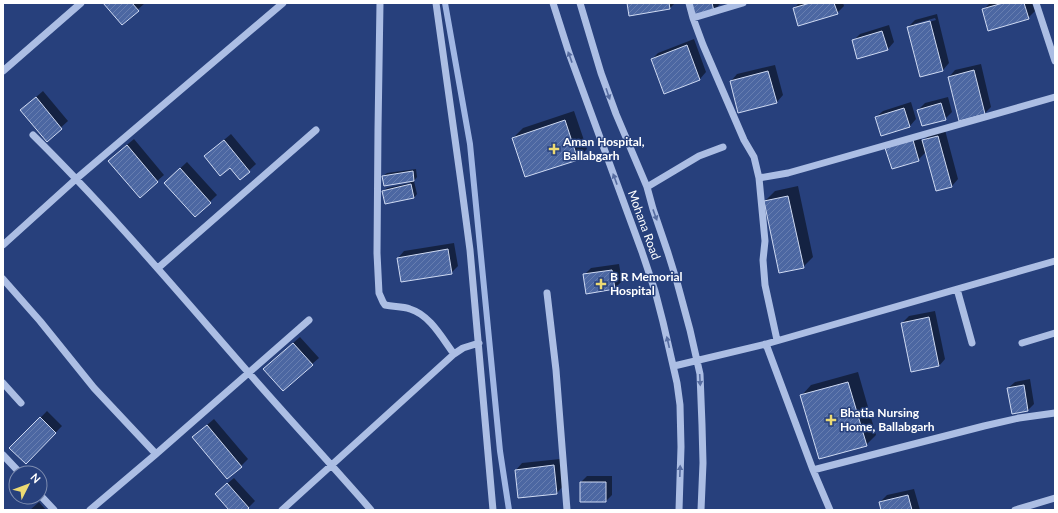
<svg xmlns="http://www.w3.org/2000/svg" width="1058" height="513" font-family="Lato,sans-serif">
<defs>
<pattern id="building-hatch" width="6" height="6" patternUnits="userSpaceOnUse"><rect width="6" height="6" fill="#4c67a2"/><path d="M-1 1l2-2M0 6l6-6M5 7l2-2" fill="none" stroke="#677eb0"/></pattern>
</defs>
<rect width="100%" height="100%" fill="#27407c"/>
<path fill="#0007" fill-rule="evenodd" d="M 104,3 L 145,3 L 122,24 Z
M 628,3 L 675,3 L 670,8 L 630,15 Z
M 692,3 L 720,3 L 720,4 L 714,10 Z
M 799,3 L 843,3 L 844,6 L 837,13 L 794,8 Z
M 990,3 L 1032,3 L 1035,11 L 1028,18 L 983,10 Z
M 937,14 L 949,63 L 943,70 L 908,27 L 915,20 ZM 935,18 L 936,20 L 914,26 L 914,24 Z
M 889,25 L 894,42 L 888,49 L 853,41 L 860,34 Z
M 694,39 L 706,72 L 700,79 L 652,59 L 658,53 Z
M 981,64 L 991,107 L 985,113 L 949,77 L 955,70 Z
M 775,65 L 783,95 L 777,102 L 731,81 L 737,74 Z
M 43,91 L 68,121 L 47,140 L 28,104 Z
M 948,97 L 952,112 L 945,119 L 918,110 L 925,103 Z
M 911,102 L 916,119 L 910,126 L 882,134 L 876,117 L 883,111 Z
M 574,111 L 587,149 L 577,159 L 513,138 L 523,128 Z
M 945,130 L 958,179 L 952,186 L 926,152 L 918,160 L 893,141 L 919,134 L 922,142 L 930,134 Z
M 231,134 L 256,164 L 240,179 L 230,166 L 205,156 Z
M 134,139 L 164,175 L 140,196 L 116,154 Z
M 187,162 L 217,195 L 195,216 L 172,176 Z
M 416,169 L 417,177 L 414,181 L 417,194 L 414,198 L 383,191 L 387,188 L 410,183 L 410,181 L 383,176 L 387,173 Z
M 798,186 L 813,257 L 803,267 L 765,201 L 775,191 Z
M 454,243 L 458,266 L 451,273 L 402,281 L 398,258 L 404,251 Z
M 619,264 L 622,281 L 615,288 L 587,292 L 584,275 L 591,268 Z
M 935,311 L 945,359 L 939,366 L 902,323 L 909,316 Z
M 300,337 L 319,358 L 312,364 L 271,362 Z
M 858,372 L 876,435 L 866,445 L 802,395 L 811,385 Z
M 1030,379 L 1034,404 L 1028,410 L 1008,388 L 1015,382 Z
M 47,411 L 62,426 L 26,463 L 11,448 Z
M 214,419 L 248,459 L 241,466 L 193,437 Z
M 560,459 L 563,486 L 557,493 L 516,470 L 522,463 Z
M 587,476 L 612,476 L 612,495 L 606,501 L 581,482 Z
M 234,478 L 255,501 L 246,510 L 231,510 L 223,487 Z
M 914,489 L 920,510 L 882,510 L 880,502 L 887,495 Z
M 39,502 L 46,510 L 30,510 Z"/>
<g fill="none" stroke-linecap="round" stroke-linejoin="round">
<path stroke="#a1b7e4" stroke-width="6" d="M 445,3 L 470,144 L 500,451 L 509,510"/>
</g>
<path fill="url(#building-hatch)" stroke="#cfdaf3" d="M 103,3 L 132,3 L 139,11 L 122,25 Z
M 627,3 L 669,3 L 670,9 L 629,16 Z
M 691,3 L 712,3 L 714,11 L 693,15 Z
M 810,3 L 834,3 L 838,14 L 798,26 L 793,8 Z
M 1003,3 L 1024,3 L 1029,19 L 988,31 L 982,9 Z
M 930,21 L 943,71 L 920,77 L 907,27 Z
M 882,31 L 888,50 L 857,59 L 852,40 Z
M 687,45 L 700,80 L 664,94 L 651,59 Z
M 974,70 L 985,114 L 959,121 L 948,77 Z
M 768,71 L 777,103 L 738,113 L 730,81 Z
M 36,97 L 62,129 L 47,142 L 20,110 Z
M 941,103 L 946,120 L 922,126 L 917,110 Z
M 904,108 L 910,127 L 881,136 L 875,117 Z
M 565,120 L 578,160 L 525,177 L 512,138 Z
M 938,136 L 952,187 L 936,191 L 922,140 Z
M 224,140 L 250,172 L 240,180 L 230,168 L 220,176 L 204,156 Z
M 913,140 L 919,161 L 892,169 L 885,148 Z
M 127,145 L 158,182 L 140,198 L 108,161 Z
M 180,168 L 211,203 L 195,217 L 164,183 Z
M 413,171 L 414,181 L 384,186 L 382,176 Z
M 411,184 L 414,198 L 385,204 L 382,191 Z
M 788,196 L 804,268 L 779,273 L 764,201 Z
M 448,249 L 452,274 L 401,282 L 397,258 Z
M 612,270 L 615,289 L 586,294 L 583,274 Z
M 929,317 L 939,366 L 911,372 L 901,323 Z
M 293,343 L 313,365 L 283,391 L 263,369 Z
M 848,382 L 867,446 L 819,459 L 800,395 Z
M 1024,385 L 1028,411 L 1012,414 L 1007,388 Z
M 40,417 L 56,433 L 26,464 L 9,448 Z
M 207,425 L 242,467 L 227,479 L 192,437 Z
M 554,465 L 557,494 L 518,498 L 515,470 Z
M 580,482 L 606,482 L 606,502 L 580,502 Z
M 227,483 L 249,508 L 247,510 L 229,510 L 215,494 Z
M 908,495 L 912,510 L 881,510 L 879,502 Z"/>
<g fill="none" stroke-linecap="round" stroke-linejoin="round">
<path stroke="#acbee4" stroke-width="7" d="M 380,3 L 378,129 L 377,253 L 379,293 L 383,302 L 385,305 C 394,307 402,306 410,309 C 430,315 442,338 454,354
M 436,3 L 461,182 L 470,250 L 493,510
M 553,3 L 569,53 L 642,252 L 655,291 L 663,322 L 677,383 L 680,405 L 681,447 L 679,510
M 580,3 L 601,73 L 616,114 L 647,187 L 653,209 L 668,253 L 677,282 L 690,330 L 700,374 L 702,425 L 703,463 L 701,510
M 689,3 L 693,18 L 703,45 L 744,140 L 754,157 L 759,178 L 765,241 L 763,260 L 765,285 L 777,340
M 1036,3 L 1055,61
M 693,18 L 743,3
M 3,71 L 81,3
M 33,135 C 109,210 178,292 248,372 C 289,419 331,464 371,510
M 759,178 L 788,173 L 827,162 L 1055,97
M 647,187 L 699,156 L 723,147
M 3,245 L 76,179 L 283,3
M 158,268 L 316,130
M 3,279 L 40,321 L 94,388 L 156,454
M 957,289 L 972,343
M 547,293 L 556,370 L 567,510
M 1022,343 L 1055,333
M 766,344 L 813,470 L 830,510
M 674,366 L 766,344 L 1055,261
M 3,383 L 21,403
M 3,455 L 20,473
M 813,470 L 984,426 L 1019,418 L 1055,413
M 40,495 L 54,510
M 90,510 L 156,454 L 309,320
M 282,510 L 454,354 L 463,348 L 479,343
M 1015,510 L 1055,498"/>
</g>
<defs><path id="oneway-solid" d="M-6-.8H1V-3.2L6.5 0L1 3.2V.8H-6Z"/></defs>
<g fill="#566ca0">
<use href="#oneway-solid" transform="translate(570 57) rotate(-110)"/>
<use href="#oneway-solid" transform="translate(608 94) rotate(71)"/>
<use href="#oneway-solid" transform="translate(615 179) rotate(-110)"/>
<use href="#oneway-solid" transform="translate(655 215) rotate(70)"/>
<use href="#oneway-solid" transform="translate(668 342) rotate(-103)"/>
<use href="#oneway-solid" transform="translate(700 380) rotate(87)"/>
<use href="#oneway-solid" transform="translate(680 471) rotate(-88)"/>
</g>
<g fill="#ecda73" stroke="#27407c" stroke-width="1.5">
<path d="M552 143h4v4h4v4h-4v4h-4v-4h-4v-4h4z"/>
<path d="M599 278h4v4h4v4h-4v4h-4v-4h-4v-4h4z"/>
<path d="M829 414h4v4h4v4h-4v4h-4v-4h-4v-4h4z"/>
</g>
<g text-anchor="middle" stroke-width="3" stroke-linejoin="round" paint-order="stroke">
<g font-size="12" font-weight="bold" fill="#fff" stroke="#27407c" text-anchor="start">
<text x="563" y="146">Aman Hospital,<tspan x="563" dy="14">Ballabgarh</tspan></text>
<text x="610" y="281">B R Memorial<tspan x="610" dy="14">Hospital</tspan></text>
<text x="840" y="417">Bhatia Nursing<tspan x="840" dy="14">Home, Ballabgarh</tspan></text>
</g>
<g font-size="12" fill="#fff" stroke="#27407c">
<text transform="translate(644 225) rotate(70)" y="4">Mohana Road</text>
</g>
</g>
<rect width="1058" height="513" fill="none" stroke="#ffffff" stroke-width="8"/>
<g transform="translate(28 485) rotate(48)"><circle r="19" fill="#27407c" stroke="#7d8cb0"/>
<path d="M0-3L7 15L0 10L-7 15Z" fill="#ecda73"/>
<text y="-6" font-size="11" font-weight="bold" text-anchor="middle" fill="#ffffff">N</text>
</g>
</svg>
